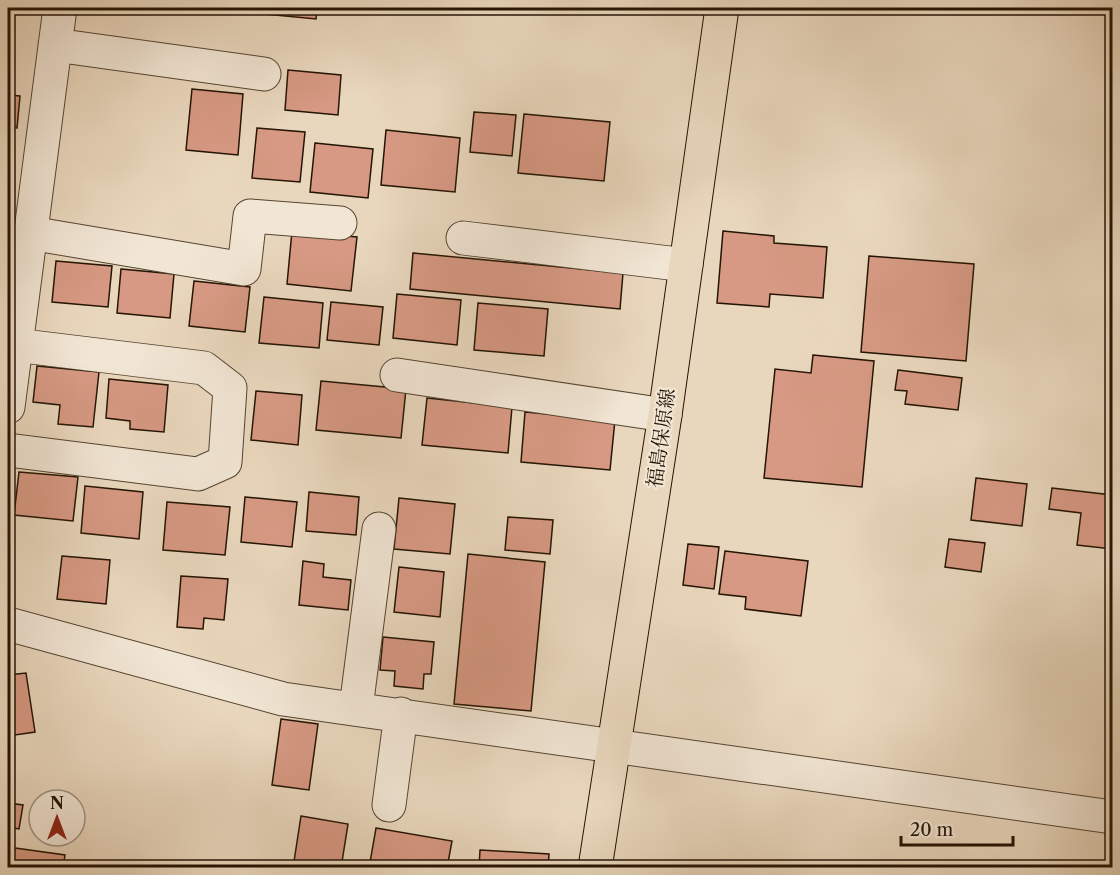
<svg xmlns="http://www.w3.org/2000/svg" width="1120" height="875" font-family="'Libre Caslon Text','Noto Serif JP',serif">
<rect width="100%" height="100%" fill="#e9d7bd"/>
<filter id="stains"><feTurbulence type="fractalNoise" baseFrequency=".00333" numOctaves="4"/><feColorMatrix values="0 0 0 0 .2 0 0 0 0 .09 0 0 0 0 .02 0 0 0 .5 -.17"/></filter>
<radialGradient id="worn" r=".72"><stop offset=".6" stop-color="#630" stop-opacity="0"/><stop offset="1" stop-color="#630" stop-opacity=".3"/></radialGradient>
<path fill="#d79983" stroke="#241404" stroke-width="1.5" d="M 224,8 L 317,8 L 316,19 L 224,10 Z
M 288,70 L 341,75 L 338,115 L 285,110 Z
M 192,89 L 243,94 L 238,155 L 186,150 Z
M 8,95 L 20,96 L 17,128 L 8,127 Z
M 474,112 L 516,115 L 512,156 L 470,152 Z
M 524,114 L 610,122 L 604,181 L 518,173 Z
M 257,128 L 305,132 L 300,182 L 252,178 Z
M 386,130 L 460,138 L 455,192 L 381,185 Z
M 315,143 L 373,149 L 368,198 L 310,192 Z
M 292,231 L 357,237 L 351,291 L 287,284 Z
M 723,231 L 774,236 L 774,243 L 827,247 L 823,298 L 770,294 L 769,307 L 717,303 Z
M 413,253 L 623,273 L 620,309 L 410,289 Z
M 869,256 L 974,264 L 966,361 L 861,352 Z
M 56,261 L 112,266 L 108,307 L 52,302 Z
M 121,269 L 174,274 L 170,318 L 117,313 Z
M 194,281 L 250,287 L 245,332 L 189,326 Z
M 397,294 L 461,300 L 457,345 L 393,338 Z
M 264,297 L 323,303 L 319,348 L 259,343 Z
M 331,302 L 383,307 L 379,345 L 327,340 Z
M 478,303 L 548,309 L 544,356 L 474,350 Z
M 813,355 L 874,361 L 862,487 L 764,478 L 775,369 L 811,373 Z
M 37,366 L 99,372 L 93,427 L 58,424 L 60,405 L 33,402 Z
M 898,370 L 962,378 L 958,410 L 905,404 L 907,391 L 895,390 Z
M 109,379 L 168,385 L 164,432 L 130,429 L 130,421 L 106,418 Z
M 321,381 L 406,389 L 401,438 L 316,430 Z
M 256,391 L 302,395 L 298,445 L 251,440 Z
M 427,398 L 512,407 L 508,453 L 422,445 Z
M 525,412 L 615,420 L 610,470 L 521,462 Z
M 19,472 L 78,477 L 73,521 L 14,515 Z
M 976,478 L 1027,484 L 1022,526 L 971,520 Z
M 85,486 L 143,492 L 139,539 L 81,533 Z
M 1052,488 L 1112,495 L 1112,549 L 1077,545 L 1081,513 L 1049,509 Z
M 309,492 L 359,497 L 356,535 L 306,531 Z
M 245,497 L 297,502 L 292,547 L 241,542 Z
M 399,498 L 455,504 L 450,554 L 394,549 Z
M 167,502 L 230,507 L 225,555 L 163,550 Z
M 508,517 L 553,520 L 550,554 L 505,550 Z
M 949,539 L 985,543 L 981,572 L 945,567 Z
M 688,544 L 719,547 L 714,589 L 683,585 Z
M 725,551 L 808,561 L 801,616 L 745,609 L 746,597 L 719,594 Z
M 468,554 L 545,562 L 531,711 L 454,704 Z
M 62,556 L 110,560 L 106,604 L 57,599 Z
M 303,561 L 324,564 L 323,577 L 351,580 L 348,610 L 299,605 Z
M 399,567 L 444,572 L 440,617 L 394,612 Z
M 181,576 L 228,579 L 224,620 L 204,618 L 203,629 L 177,627 Z
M 383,637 L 434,642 L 431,674 L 424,674 L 423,689 L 394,686 L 395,671 L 380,670 Z
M 26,673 L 35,732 L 8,736 L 8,675 Z
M 281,719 L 318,724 L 309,790 L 272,785 Z
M 8,803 L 23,805 L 19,829 L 8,827 Z
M 301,816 L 348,824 L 341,868 L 293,868 Z
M 376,828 L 452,841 L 447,868 L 369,868 Z
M 8,847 L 65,855 L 63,868 L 8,868 Z
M 480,850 L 549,854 L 548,868 L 479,868 Z"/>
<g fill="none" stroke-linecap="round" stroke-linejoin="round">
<g stroke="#554532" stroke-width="35">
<path id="street" d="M 55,45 L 264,74
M 30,233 L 244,269 L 250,216 L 340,223
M 463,238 L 686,265
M 397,375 L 665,415
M 8,407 L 60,8
M 8,450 L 198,474 L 225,462 L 230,388 L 204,368 L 15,345
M 8,624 L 283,699 L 1112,817
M 356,708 L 379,529
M 389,805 L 401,714"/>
</g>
<g stroke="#241404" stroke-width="35">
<path id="primary" d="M 595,868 L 665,415 L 722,8"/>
</g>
<use href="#street" stroke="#f1e5d4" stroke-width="33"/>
<use href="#primary" stroke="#e9d7bd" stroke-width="33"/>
</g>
<g text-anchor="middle" stroke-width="4.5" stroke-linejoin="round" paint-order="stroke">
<g font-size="20" fill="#241404" stroke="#f1e5d4">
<text transform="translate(661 438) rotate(-82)" y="7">福島保原線</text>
</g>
</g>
<rect width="1120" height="875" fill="none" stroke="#e9d7bd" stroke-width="30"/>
<rect x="9" y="9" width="1102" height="857" fill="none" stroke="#241404" stroke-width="3"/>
<rect x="15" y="15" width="1090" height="845" fill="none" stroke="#241404" stroke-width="1.5"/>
<g transform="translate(57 818)"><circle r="28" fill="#f1e5d4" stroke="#9f9181" stroke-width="1.5"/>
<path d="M0-4.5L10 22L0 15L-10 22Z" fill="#8f2418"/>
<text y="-9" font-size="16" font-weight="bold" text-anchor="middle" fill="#241404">N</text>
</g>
<path d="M901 836v9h112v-9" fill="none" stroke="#241404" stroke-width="3"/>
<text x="910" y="836" font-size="18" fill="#241404" stroke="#f1e5d4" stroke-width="4.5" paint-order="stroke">20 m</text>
<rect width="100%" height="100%" filter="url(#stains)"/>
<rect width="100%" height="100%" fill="url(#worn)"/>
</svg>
